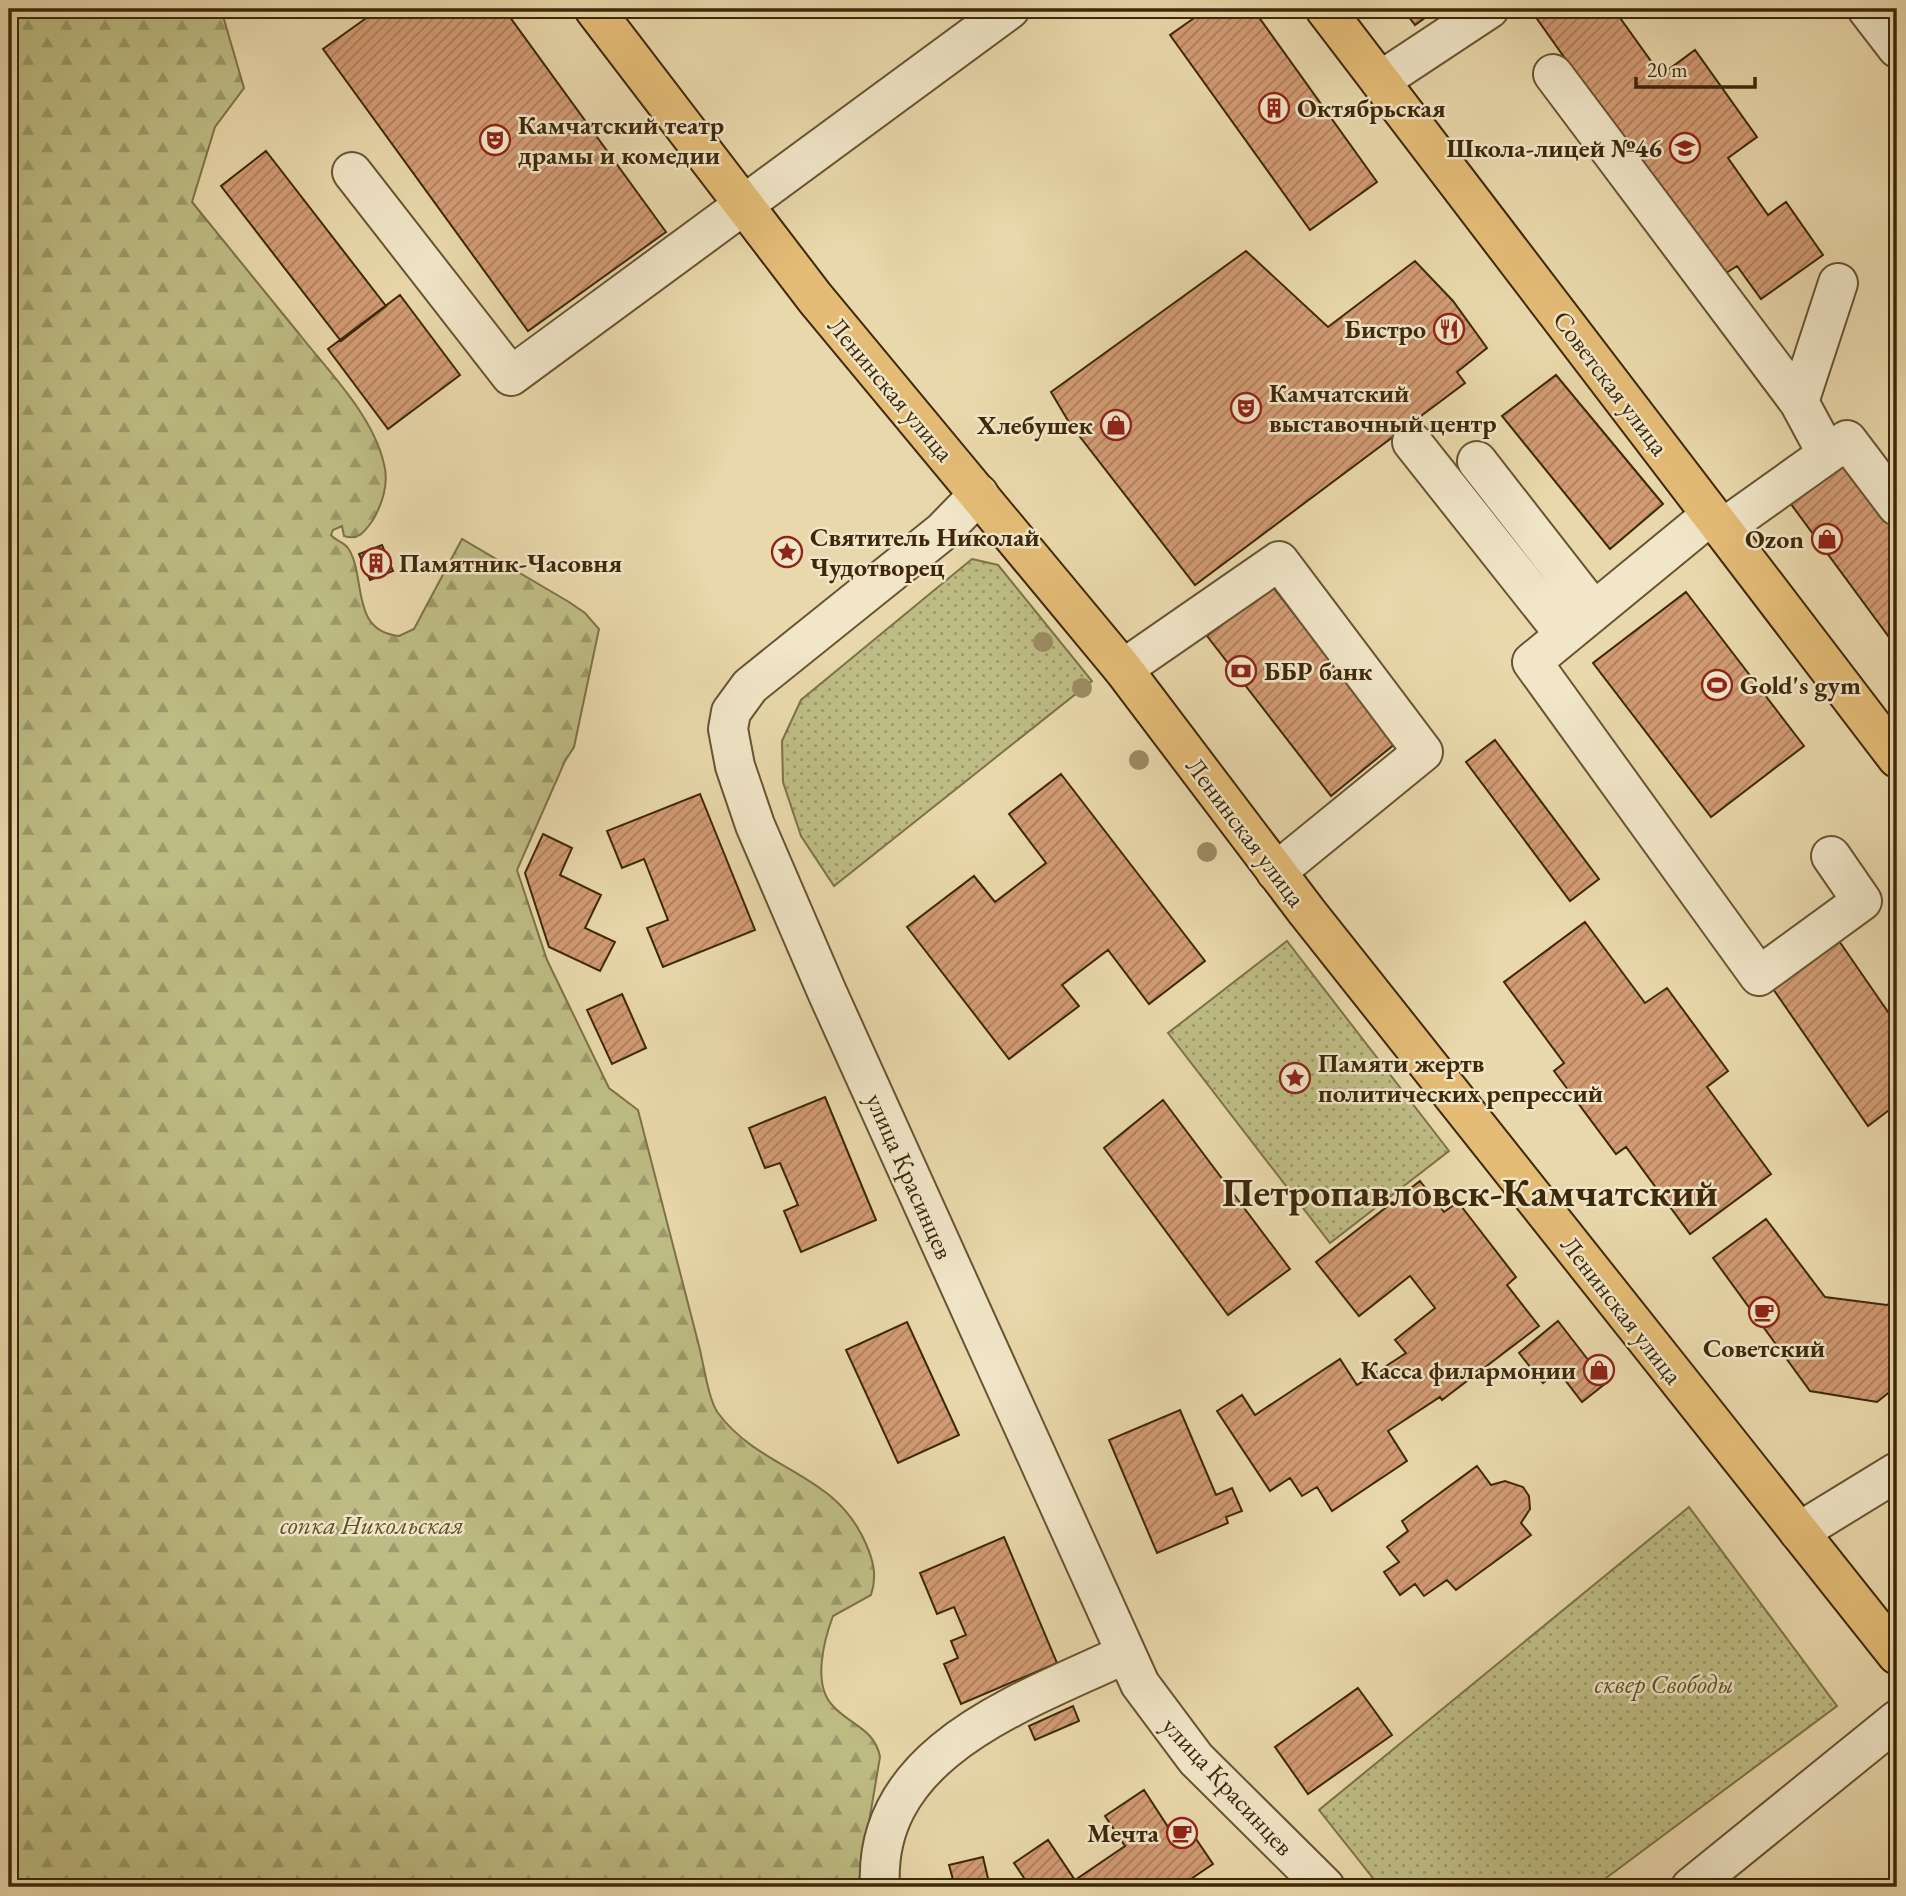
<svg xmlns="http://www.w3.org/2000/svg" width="1906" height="1896" font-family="'EB Garamond',serif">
<defs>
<pattern id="forest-firs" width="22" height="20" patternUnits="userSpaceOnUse" patternTransform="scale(1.75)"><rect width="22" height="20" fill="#bebc84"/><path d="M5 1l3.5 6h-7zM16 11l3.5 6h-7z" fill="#9c996a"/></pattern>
<pattern id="park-dots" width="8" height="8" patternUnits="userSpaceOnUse" patternTransform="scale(1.75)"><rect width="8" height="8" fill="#bebc84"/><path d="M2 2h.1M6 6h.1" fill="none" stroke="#9c996a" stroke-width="1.8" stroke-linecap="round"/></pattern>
<pattern id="building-hatch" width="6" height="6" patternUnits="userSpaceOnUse" patternTransform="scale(1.75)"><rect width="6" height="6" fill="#d29b74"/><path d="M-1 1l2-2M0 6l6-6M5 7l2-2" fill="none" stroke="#ac7e5d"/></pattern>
</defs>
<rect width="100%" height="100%" fill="#e9d8ab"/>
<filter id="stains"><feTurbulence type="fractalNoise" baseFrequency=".00286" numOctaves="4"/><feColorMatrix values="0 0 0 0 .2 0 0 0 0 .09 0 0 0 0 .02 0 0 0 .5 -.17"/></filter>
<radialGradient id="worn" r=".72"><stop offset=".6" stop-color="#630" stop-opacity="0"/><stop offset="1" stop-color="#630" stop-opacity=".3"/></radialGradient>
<path fill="url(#forest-firs)" stroke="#7e7247" stroke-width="2" d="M 9,9 L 221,9 L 244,88 L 215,127 L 192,202 C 228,247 264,291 300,335 C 330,373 373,416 384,464 C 389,483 382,504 373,520 C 365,531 359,541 344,536 L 342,526 L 333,530 L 331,535 C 336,541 344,542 348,548 C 367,576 349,631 399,636 L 414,629 L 462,539 L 569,602 L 585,613 L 599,629 L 574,747 L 565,761 L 517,870 L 547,960 L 609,1088 L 638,1110 C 658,1187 678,1264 698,1342 C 703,1359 708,1400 718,1413 C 762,1472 835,1471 866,1544 C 874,1562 877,1577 871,1595 L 833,1616 C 824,1640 812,1685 833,1706 C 850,1725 875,1729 880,1757 L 858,1887 L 9,1887 Z"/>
<path fill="url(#park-dots)" stroke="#7e7247" stroke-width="2" d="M 972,559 L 998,565 L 1092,681 L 834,886 L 801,836 L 783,782 L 782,741 L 801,700 Z
M 1287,941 L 1449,1151 L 1330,1243 L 1168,1033 Z
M 1689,1507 L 1837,1706 L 1594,1887 L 1380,1887 L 1319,1810 Z"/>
<path fill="url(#building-hatch)" stroke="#3d280a" stroke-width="2" d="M 379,9 L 504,9 L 666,232 L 528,331 L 323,49 Z
M 1207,9 L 1253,9 L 1377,182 L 1310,230 L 1170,35 Z
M 1403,9 L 1437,9 L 1415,25 Z
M 1530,9 L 1627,9 L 1618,15 L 1661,75 L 1695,50 L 1757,137 L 1728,158 L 1768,215 L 1786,202 L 1823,255 L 1761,299 L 1737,266 L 1720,277 Z
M 266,151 L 386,306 L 341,341 L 221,186 Z
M 1246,251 L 1328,327 L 1415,261 L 1453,301 L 1487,348 L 1457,372 L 1465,383 L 1195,585 L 1070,424 L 1051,392 Z
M 400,295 L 460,375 L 388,429 L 328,349 Z
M 1556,375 L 1663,504 L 1610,549 L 1502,416 Z
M 1851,450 L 1897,512 L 1897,648 L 1785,496 Z
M 382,545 L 393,571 L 370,580 L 359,554 Z
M 1272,586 L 1396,743 L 1331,796 L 1207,636 Z
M 1686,592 L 1804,746 L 1711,817 L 1593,663 Z
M 1495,740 L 1599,879 L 1570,901 L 1466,762 Z
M 1061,774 L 1205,961 L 1149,1004 L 1108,950 L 1062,985 L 1079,1006 L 1009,1059 L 907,927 L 974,876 L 995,902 L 1046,863 L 1009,814 Z
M 700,794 L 755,930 L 663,967 L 647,928 L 668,920 L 644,859 L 622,868 L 607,831 Z
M 543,834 L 572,848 L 560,875 L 601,895 L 585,928 L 615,942 L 600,971 L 549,947 L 525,873 Z
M 1585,922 L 1645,1003 L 1667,988 L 1728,1071 L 1707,1087 L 1771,1174 L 1690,1234 L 1626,1147 L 1616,1154 L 1554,1071 L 1564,1063 L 1504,982 Z
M 1837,938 L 1897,1025 L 1897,1104 L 1868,1126 L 1771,986 Z
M 622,994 L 646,1048 L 612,1064 L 587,1010 Z
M 825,1097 L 876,1220 L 801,1252 L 784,1211 L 798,1205 L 780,1163 L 765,1168 L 749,1128 Z
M 1163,1100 L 1290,1269 L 1228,1315 L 1104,1148 Z
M 1420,1181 L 1444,1212 L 1458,1202 L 1516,1277 L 1507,1285 L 1539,1326 L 1442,1400 L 1440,1397 L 1388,1431 L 1407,1461 L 1332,1511 L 1317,1487 L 1302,1496 L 1290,1478 L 1270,1491 L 1217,1411 L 1242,1395 L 1255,1415 L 1340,1359 L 1357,1385 L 1406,1353 L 1395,1340 L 1435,1308 L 1410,1276 L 1359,1316 L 1316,1262 Z
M 1766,1219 L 1825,1297 L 1887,1305 L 1897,1298 L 1897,1386 L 1877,1402 L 1810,1391 L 1713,1258 Z
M 1558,1321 L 1606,1383 L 1582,1402 L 1558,1371 L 1543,1383 L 1519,1353 Z
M 907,1322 L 959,1435 L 898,1463 L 846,1350 Z
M 1180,1410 L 1216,1495 L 1232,1488 L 1242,1511 L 1226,1517 L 1228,1523 L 1157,1553 L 1109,1440 Z
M 1477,1466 L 1491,1485 L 1505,1481 L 1523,1487 L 1529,1496 L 1530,1509 L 1521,1523 L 1531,1535 L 1456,1590 L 1447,1580 L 1424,1596 L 1415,1584 L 1400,1595 L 1384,1572 L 1399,1562 L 1387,1547 L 1408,1531 L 1402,1521 Z
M 1004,1537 L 1057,1663 L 961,1704 L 944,1664 L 958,1658 L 951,1641 L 966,1635 L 954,1607 L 937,1614 L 920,1573 Z
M 1358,1688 L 1392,1735 L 1308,1794 L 1275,1747 Z
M 1073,1706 L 1079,1721 L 1035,1740 L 1029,1726 Z
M 1144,1790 L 1172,1833 L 1186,1824 L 1213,1864 L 1179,1887 L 1030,1887 L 1014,1863 L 1048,1840 L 1075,1880 L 1125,1846 L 1105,1816 Z
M 983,1857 L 990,1887 L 955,1887 L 949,1865 Z"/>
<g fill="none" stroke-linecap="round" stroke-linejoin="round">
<g stroke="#685432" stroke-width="42">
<path id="minor" d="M 1867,9 L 1897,48
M 1553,74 L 1799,402
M 1380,81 L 1489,9
M 352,172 L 511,376 L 1010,9
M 1412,442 L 1565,635
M 1827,454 L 1799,402 L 1838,283
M 1477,461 L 1594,611
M 979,494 L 943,531 L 750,686 L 731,712 L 728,729 L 735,766 L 755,825 L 827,992 L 1140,1684 L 1196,1759 L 1325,1887
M 1711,515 L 1532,662 L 1759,976 L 1862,901 L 1831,856
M 1722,529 L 1847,440 L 1897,506
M 1123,669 L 1279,561 L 1423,752 L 1276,872
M 1799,1532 L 1897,1472
M 880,1887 C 872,1751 1024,1702 1125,1654
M 1691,1887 L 1897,1720"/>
</g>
<g stroke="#3d280a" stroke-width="42">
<path id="major" d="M 594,9 L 815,298 L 1123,669 L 1307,912 L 1897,1655
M 1325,9 L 1897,758"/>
</g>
<use href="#minor" stroke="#f1e6c8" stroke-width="38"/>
<use href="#major" stroke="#e4bc76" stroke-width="38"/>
</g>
<g fill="#9c8c63">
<circle cx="1043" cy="642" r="10"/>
<circle cx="1082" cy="688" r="10"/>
<circle cx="1139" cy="760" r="10"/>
<circle cx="1207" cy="852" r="10"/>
</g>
<defs>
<g id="building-ring" transform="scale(1.575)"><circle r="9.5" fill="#f1e6c8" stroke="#8f2418" stroke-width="1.5"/><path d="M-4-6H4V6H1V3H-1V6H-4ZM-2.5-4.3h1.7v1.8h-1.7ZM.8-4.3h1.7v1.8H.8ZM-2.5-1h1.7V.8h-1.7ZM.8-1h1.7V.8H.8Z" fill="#8f2418"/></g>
<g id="theatre-ring" transform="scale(1.575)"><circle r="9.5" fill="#f1e6c8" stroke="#8f2418" stroke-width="1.5"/><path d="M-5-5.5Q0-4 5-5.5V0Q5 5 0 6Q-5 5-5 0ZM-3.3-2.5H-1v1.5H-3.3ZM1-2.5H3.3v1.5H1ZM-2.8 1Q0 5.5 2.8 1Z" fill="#8f2418"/></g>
<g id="school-ring" transform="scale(1.575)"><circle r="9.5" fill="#f1e6c8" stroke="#8f2418" stroke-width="1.5"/><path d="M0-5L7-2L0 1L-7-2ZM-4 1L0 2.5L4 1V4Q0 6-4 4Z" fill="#8f2418"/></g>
<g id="restaurant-ring" transform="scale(1.575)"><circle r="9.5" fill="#f1e6c8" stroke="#8f2418" stroke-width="1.5"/><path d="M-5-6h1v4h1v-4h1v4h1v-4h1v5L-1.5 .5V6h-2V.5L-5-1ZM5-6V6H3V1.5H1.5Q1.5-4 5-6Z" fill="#8f2418"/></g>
<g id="shop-ring" transform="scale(1.575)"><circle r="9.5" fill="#f1e6c8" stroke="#8f2418" stroke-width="1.5"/><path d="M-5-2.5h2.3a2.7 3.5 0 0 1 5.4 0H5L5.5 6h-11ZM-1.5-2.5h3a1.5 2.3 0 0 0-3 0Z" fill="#8f2418"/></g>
<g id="sight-ring" transform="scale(1.575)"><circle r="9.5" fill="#f1e6c8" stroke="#8f2418" stroke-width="1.5"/><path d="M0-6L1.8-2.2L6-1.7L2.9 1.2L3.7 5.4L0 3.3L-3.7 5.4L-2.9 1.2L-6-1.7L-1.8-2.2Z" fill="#8f2418"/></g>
<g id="bank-ring" transform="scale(1.575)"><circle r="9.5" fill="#f1e6c8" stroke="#8f2418" stroke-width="1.5"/><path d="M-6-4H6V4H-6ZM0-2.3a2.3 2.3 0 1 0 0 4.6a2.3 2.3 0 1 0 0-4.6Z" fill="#8f2418"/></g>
<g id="stadium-ring" transform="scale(1.575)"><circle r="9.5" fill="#f1e6c8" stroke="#8f2418" stroke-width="1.5"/><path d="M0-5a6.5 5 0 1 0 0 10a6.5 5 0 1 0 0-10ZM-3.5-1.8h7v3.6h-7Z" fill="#8f2418"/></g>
<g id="cafe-ring" transform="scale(1.575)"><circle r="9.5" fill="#f1e6c8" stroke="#8f2418" stroke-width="1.5"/><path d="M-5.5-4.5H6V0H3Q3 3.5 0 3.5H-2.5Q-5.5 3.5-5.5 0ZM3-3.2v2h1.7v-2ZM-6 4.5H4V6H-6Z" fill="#8f2418"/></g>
</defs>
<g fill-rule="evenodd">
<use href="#building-ring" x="1274" y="108"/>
<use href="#theatre-ring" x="495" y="140"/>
<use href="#school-ring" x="1685" y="148"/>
<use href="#restaurant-ring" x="1449" y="329"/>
<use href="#theatre-ring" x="1246" y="408"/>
<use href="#shop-ring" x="1116" y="425"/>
<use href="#shop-ring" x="1827" y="539"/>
<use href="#sight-ring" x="787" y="552"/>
<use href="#building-ring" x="376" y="563"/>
<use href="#bank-ring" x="1241" y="671"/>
<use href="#stadium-ring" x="1717" y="685"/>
<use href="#sight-ring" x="1295" y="1078"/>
<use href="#cafe-ring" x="1764" y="1312"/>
<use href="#shop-ring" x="1599" y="1370"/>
<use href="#cafe-ring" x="1182" y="1833"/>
</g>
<g text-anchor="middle" stroke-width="5" stroke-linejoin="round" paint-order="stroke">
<g font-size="26" font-weight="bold" fill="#3d280a" stroke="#f1e6c8" text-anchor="start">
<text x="1297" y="117">Октябрьская</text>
<text x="518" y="134">Камчатский театр<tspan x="518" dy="30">драмы и комедии</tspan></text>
<text x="1662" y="157" text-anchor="end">Школа-лицей №46</text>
<text x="1426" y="338" text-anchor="end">Бистро</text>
<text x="1269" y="402">Камчатский<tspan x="1269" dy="30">выставочный центр</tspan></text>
<text x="1093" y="434" text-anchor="end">Хлебушек</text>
<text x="810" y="546">Святитель Николай<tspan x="810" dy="30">Чудотворец</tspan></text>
<text x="1804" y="548" text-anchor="end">Ozon</text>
<text x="399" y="572">Памятник-Часовня</text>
<text x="1264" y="680">ББР банк</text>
<text x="1740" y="694">Gold's gym</text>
<text x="1318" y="1072">Памяти жертв<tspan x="1318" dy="30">политических репрессий</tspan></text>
<text x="1764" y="1357" text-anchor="middle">Советский</text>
<text x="1576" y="1379" text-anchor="end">Касса филармонии</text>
<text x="1159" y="1842" text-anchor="end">Мечта</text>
</g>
<g font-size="26" fill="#3d280a" stroke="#f1e6c8">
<text transform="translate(1611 383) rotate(53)" y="9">Советская улица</text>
<text transform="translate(891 389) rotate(50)" y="9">Ленинская улица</text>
<text transform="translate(1246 832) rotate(53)" y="9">Ленинская улица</text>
<text transform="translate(910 1176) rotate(66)" y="9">улица Красинцев</text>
<text transform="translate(1622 1310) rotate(52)" y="9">Ленинская улица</text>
<text transform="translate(1228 1786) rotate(47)" y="9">улица Красинцев</text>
</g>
<g font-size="26" font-style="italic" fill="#5d4d28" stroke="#f1e6c8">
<text x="372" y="1534">сопка Никольская</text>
<text x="1664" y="1693">cквер Свободы</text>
</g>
<g font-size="40" font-weight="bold" fill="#3d280a" stroke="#f1e6c8">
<text x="1470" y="1206">Петропавловск-Камчатский</text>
</g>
</g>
<rect width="1906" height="1896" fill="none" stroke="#e9d8ab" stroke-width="35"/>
<rect x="10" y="10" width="1885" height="1875" fill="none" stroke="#3d280a" stroke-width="3.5"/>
<rect x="18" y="18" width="1871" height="1861" fill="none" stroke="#3d280a" stroke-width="2"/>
<path d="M1636 77v10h119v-10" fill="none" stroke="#3d280a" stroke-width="3.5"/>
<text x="1647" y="77" font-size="21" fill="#3d280a" stroke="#f1e6c8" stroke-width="5" paint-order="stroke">20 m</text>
<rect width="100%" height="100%" filter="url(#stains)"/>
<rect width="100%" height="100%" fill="url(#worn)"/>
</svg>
